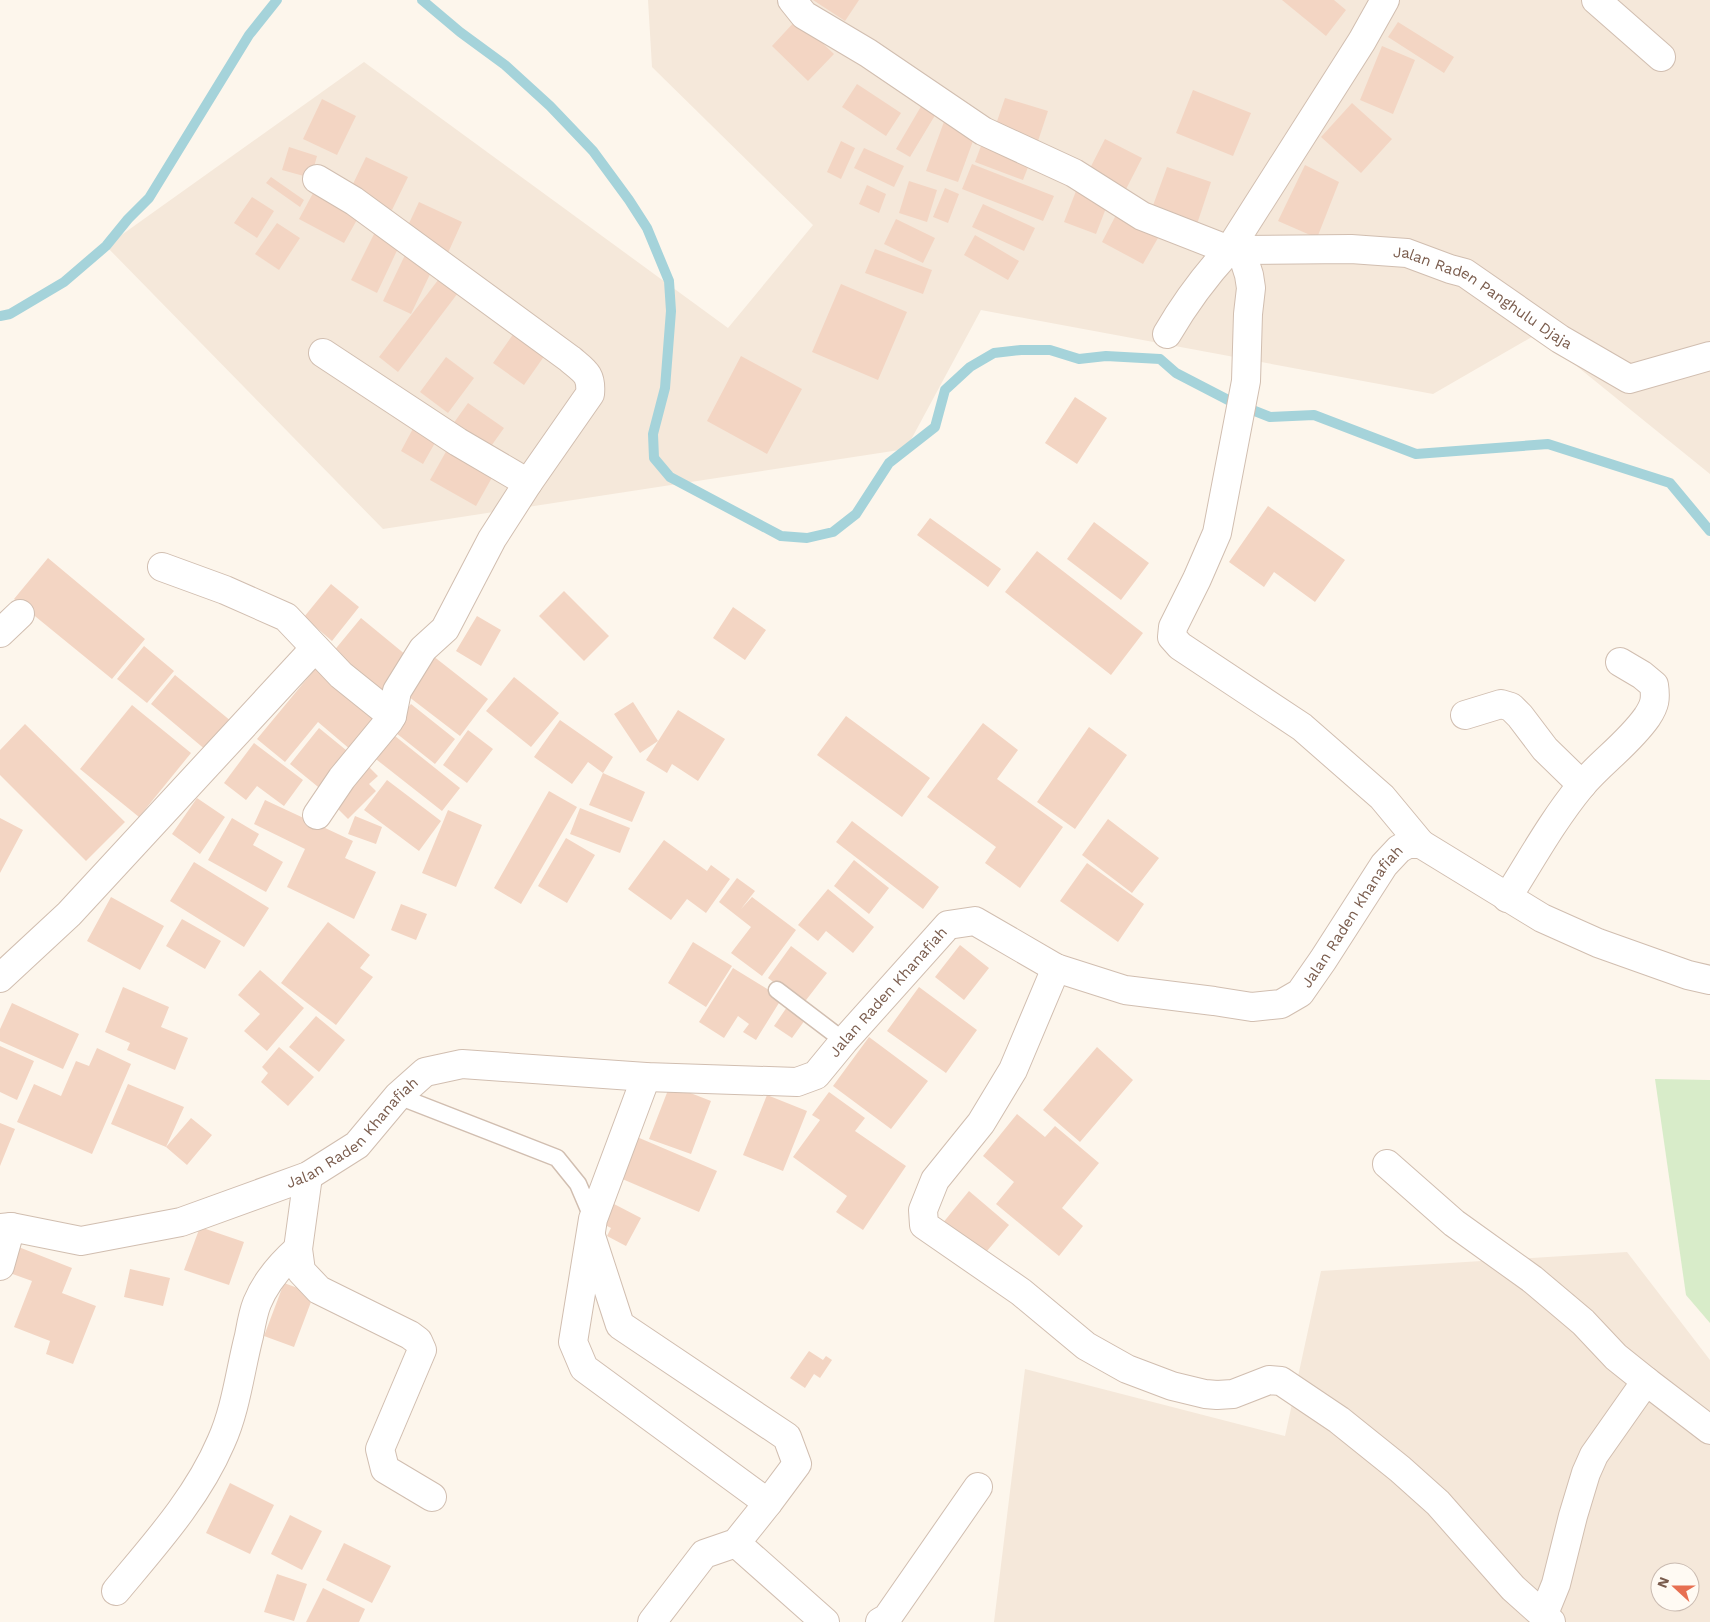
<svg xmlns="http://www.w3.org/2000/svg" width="1710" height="1622" font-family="'Work Sans',sans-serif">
<rect width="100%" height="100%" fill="#fdf6ec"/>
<path fill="#f5e8da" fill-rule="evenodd" d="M 648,0 L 1710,0 L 1710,474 L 1537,334 L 1433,394 L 981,310 L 906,449 L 383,529 L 106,246 L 364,62 L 728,328 L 813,225 L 652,67 Z
M 1627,1252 L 1710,1360 L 1710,1622 L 994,1622 L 1025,1369 L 1285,1436 L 1321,1271 ZM 1660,1572 L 1690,1572 L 1690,1602 L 1660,1602 Z"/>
<path fill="#d8ecc9" d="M 1655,1079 L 1710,1080 L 1710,1323 L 1686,1295 Z"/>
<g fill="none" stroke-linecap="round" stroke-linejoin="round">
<path stroke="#a5d3da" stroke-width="10" d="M 422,0 L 460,32 L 505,65 L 550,106 L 593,151 L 629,200 L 647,228 L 669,281 L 671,311 L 665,388 L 653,434 L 654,458 L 670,477 L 781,536 L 807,538 L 833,532 L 856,514 L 889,463 L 935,427 L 945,390 L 970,367 L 994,353 L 1021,350 L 1050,350 L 1079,359 L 1106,356 L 1160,359 L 1176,373 L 1232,402 L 1270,417 L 1314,415 L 1416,454 L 1548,444 L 1670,483 L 1710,531
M 0,316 L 10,314 L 64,282 L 106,246 L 128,219 L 149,198 L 249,35 L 277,0"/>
</g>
<path fill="#f3d5c3" d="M 813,0 L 859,0 L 845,21 Z
M 1282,0 L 1334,0 L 1346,10 L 1326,36 Z
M 797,19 L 834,54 L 808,81 L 772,46 Z
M 1398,22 L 1454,57 L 1444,73 L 1388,37 Z
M 1382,46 L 1415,60 L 1393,114 L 1360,100 Z
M 857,84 L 901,113 L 886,136 L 842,107 Z
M 1193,90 L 1251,113 L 1233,156 L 1176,133 Z
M 1005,98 L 1048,111 L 1036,147 L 993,133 Z
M 322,99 L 356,116 L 337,155 L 303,139 Z
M 923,103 L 937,112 L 910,157 L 896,149 Z
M 1352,103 L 1392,139 L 1361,173 L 1321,137 Z
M 945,119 L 977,130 L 958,182 L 926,171 Z
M 984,138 L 1032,157 L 1023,180 L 975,162 Z
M 1105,139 L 1142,158 L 1123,195 L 1086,176 Z
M 841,141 L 855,148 L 841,179 L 827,172 Z
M 289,147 L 317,156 L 311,178 L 282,170 Z
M 864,148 L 904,166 L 894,187 L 854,168 Z
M 366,157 L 408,177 L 392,210 L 350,190 Z
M 972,164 L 1054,196 L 1043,221 L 962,189 Z
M 1305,165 L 1339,182 L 1317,238 L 1278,221 Z
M 1167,167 L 1211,182 L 1196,227 L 1151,211 Z
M 271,177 L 304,200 L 300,207 L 266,183 Z
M 909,181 L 937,190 L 927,222 L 899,213 Z
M 318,184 L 363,209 L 344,243 L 299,219 Z
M 867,185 L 886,194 L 879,213 L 859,204 Z
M 945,188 L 959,194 L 948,223 L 933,217 Z
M 1076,191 L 1108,203 L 1096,234 L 1064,222 Z
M 252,197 L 274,211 L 257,238 L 234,223 Z
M 419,202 L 462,222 L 447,255 L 404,234 Z
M 983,204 L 1035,228 L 1024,251 L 972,227 Z
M 1116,215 L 1158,238 L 1143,264 L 1102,242 Z
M 896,219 L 935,238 L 923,263 L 884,244 Z
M 277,223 L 300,238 L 279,270 L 255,254 Z
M 376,230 L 401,242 L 377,293 L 351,280 Z
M 975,235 L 1019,261 L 1008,280 L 964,255 Z
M 875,249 L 932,270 L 923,294 L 865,273 Z
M 405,255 L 433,268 L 411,314 L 383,301 Z
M 445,271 L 464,285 L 398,372 L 379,357 Z
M 841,284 L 907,312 L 878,380 L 812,352 Z
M 514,333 L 545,355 L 524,385 L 493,363 Z
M 741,356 L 802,389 L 767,454 L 707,421 Z
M 446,357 L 474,378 L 448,413 L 420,392 Z
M 1075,397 L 1107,418 L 1077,464 L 1045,443 Z
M 468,403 L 504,428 L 484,456 L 448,431 Z
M 417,421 L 440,434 L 423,464 L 401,451 Z
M 448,448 L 494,474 L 476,506 L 430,480 Z
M 1268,506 L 1345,560 L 1315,602 L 1274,572 L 1264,587 L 1229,562 Z
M 930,518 L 1001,569 L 988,587 L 917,535 Z
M 1094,522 L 1149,563 L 1121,600 L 1067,559 Z
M 1037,551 L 1143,633 L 1111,675 L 1005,592 Z
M 48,558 L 145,639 L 112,679 L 14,599 Z
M 331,584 L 359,607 L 332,641 L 304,617 Z
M 564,591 L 609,636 L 584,661 L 539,616 Z
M 733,607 L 766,630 L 745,660 L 713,638 Z
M 477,616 L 501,630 L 481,666 L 456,651 Z
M 361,618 L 412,660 L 380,701 L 328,658 Z
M 144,646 L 174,671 L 147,703 L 117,679 Z
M 428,652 L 488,699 L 460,736 L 400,690 Z
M 320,663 L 388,719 L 358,756 L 318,722 L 285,762 L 257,739 Z
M 175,675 L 237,726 L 213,756 L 151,704 Z
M 514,677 L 559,713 L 531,747 L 486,711 Z
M 633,702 L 658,741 L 640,753 L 614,714 Z
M 411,704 L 455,739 L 435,764 L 391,729 Z
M 132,705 L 191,753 L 139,817 L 80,769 Z
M 678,710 L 725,739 L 698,781 L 672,764 L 667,773 L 646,760 Z
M 846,716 L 930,778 L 902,817 L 817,755 Z
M 560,720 L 613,757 L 603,773 L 588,762 L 572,784 L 534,757 Z
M 983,723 L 1018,750 L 997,779 L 1063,827 L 1020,888 L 985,863 L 996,847 L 927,797 Z
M 25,724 L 125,822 L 86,861 L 0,775 L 0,750 Z
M 1089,727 L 1127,755 L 1075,829 L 1037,802 Z
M 319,728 L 357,759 L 328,795 L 290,764 Z
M 468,730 L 493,749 L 467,783 L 443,765 Z
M 390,732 L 460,788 L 442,811 L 372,756 Z
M 254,743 L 303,780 L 284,806 L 257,786 L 246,800 L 224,783 Z
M 361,759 L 378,776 L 369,784 L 376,791 L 348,819 L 330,801 Z
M 603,773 L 645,792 L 632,822 L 589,805 Z
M 387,780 L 441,821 L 419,851 L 364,810 Z
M 549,791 L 577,807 L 521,904 L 494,888 Z
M 197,798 L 225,817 L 200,854 L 172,834 Z
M 265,800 L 353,841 L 345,858 L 376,872 L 354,919 L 287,887 L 305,849 L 254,824 Z
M 580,808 L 630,828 L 620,853 L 570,834 Z
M 448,810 L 482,825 L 456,887 L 422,873 Z
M 355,816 L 382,827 L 376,844 L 348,834 Z
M 0,818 L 23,830 L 0,873 Z
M 232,818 L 259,834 L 253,845 L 283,862 L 266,892 L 208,860 Z
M 1108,819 L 1159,858 L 1132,893 L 1082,855 Z
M 852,821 L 939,887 L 923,909 L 836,842 Z
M 566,838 L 595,855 L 567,903 L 538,886 Z
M 664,840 L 707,871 L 711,865 L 730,879 L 706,913 L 687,899 L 671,920 L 628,889 Z
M 854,860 L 889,888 L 869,914 L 834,886 Z
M 194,862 L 269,908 L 244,947 L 170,901 Z
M 1087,863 L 1144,904 L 1118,942 L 1060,901 Z
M 737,878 L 755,891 L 741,909 L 752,897 L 796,930 L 762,976 L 731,953 L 751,927 L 719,902 Z
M 828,889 L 874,927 L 853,953 L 826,931 L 818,941 L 798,925 Z
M 111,897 L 164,926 L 140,970 L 87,941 Z
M 401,904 L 427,914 L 416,940 L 391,930 Z
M 182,919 L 221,941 L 205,969 L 166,946 Z
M 328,922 L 370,955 L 360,968 L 373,977 L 336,1025 L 281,983 Z
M 693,942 L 732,966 L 706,1007 L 668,983 Z
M 960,945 L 989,968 L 964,1000 L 935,977 Z
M 791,946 L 827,973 L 803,1004 L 768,978 Z
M 733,968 L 782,998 L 756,1040 L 743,1032 L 749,1024 L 738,1016 L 724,1038 L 699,1022 Z
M 260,970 L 304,1008 L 267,1051 L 244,1031 L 260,1014 L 238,995 Z
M 123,987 L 169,1007 L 161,1027 L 188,1038 L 175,1070 L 127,1050 L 130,1043 L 105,1032 Z
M 919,987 L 977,1030 L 946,1073 L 887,1031 Z
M 12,1003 L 79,1034 L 63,1069 L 0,1041 L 0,1029 Z
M 787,1007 L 805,1020 L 792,1038 L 774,1026 Z
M 316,1016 L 345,1040 L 319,1072 L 289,1047 Z
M 869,1037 L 928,1081 L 891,1129 L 833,1086 Z
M 0,1046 L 34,1061 L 17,1100 L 0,1092 Z
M 279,1047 L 314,1077 L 288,1106 L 261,1082 L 268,1073 L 262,1067 Z
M 1097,1047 L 1133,1080 L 1080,1142 L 1043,1110 Z
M 97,1048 L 131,1064 L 92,1154 L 17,1122 L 34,1084 L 61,1096 L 76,1061 L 89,1066 Z
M 128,1084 L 184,1107 L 166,1147 L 111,1124 Z
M 670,1085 L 711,1101 L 691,1154 L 649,1139 Z
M 829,1092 L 865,1118 L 855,1131 L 906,1166 L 863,1230 L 836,1212 L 847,1196 L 793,1157 L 820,1120 L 812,1115 Z
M 767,1095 L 807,1111 L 783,1171 L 743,1155 Z
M 1017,1114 L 1045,1137 L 1055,1126 L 1099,1163 L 1062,1208 L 1083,1226 L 1059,1256 L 996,1204 L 1014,1182 L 983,1156 Z
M 191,1118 L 212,1135 L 187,1165 L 166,1147 Z
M 0,1123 L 15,1129 L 0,1166 Z
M 637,1137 L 717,1171 L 699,1212 L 620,1178 Z
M 969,1191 L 1009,1225 L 982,1257 L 942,1224 Z
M 614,1204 L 641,1218 L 626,1246 L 607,1236 L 611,1228 L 603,1224 Z
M 200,1227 L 244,1242 L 229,1285 L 184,1270 Z
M 16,1246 L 72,1268 L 62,1293 L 96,1306 L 73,1364 L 46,1354 L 50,1341 L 14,1327 L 32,1281 L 7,1272 Z
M 130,1269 L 170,1278 L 163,1306 L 124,1297 Z
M 284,1283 L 314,1294 L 294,1347 L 264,1336 Z
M 809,1351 L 823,1360 L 826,1356 L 832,1360 L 820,1378 L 814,1374 L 805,1388 L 790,1378 Z
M 230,1483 L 274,1505 L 250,1554 L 206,1533 Z
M 290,1515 L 322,1531 L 302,1570 L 271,1554 Z
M 344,1543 L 391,1566 L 372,1603 L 326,1580 Z
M 277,1574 L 307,1584 L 294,1621 L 264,1612 Z
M 323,1588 L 365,1609 L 359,1622 L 306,1622 Z"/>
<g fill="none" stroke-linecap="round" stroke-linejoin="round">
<g stroke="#d1beb0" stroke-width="19">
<path id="lane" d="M 777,990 L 844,1041
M 398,1096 L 557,1158 L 578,1184 L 593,1219"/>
</g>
<g stroke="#d1beb0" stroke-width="30">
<g id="street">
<path d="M 792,0 L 804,15 L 868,53 L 983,131 L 1074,173 L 1142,216 L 1229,250 L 1241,250 L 1249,275 L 1251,288 L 1248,314 L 1246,381 L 1217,533 L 1197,579 L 1173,627 L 1172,637 L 1180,646 L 1302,727 L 1382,797 L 1421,844"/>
<path d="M 1596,0 L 1661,57"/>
<path d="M 317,179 L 354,201 L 570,359 C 584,371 592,374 590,394 L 528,483 L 492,539 L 445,629 L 423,649 L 397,691 L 392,716 L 389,721 L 342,778 L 317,815"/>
<path id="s1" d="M 1241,250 L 1351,249 L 1407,253 L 1450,269 L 1465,273 L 1560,339 L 1629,379 L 1710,356"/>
<path d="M 1167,334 C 1185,303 1205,276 1229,250 L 1362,41 L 1385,0"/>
<path d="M 323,353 L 458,442 L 528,483"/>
<path d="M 162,567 L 225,590 L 286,617 L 341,675 L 392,716"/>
<path d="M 0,633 L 20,614"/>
<path d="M 1465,715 L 1501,704 L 1511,707 L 1520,716 L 1545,749 L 1582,785"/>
<path d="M 1507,898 C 1531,860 1553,820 1581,786 C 1601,762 1628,744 1647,717 C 1655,705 1656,699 1654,685 L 1642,675 L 1620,662"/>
<path d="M 1056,968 L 1013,1070 L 981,1123 L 935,1180 L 923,1210 L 924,1225 L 1021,1292 L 1086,1346 L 1127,1369 L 1172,1386 L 1205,1394 L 1217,1395 L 1233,1394 L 1269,1380 L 1281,1381 L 1339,1420 L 1400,1469 L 1438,1503 L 1513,1588 L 1551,1622"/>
<path d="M 0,978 L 69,914 L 315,648"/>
<path d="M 646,1077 L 593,1219 L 573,1342 L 584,1368 L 768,1503"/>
<path d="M 1387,1164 L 1454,1223 L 1532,1279 L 1583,1322 L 1616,1357 L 1646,1381 L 1594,1455 L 1586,1473 L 1573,1516 L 1556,1584 L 1543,1616"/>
<path d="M 308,1176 L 298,1249 L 301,1271 L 319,1290 L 410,1335 L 418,1341 L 422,1350 L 380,1449 L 385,1469 L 432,1497"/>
<path id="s2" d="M 0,1228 L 11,1227 L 81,1241 L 181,1222 L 308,1176 L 357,1145 L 398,1096 L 425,1072 L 462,1064 L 646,1077 L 797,1082 L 816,1075 L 844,1041 L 948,925 L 975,921 L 1056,968 L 1125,990 L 1214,1001 L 1252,1007 L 1281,1004 L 1300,993 L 1323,960 L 1384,865 L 1399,849 L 1408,844 L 1421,844 L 1542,918 L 1598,943 L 1688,975 L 1710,980"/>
<path d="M 591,1236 L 620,1325 L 787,1437 L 797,1464 L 768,1503 L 736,1543 L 704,1554 L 652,1622"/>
<path d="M 0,1266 L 11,1227"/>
<path d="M 1646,1381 L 1710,1430"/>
<path d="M 736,1543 L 825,1622"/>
<path d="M 116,1591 C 155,1544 197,1498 221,1442 C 236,1409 240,1371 249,1336 C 251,1325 253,1313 257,1303 C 266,1281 281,1264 298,1249"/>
<path d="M 880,1622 L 887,1618 L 978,1487"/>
</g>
</g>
<use href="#lane" stroke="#fff" stroke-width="16"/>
<use href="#street" stroke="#fff" stroke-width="28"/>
</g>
<g text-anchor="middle" stroke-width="4" stroke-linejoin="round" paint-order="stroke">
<g font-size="15" fill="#7a5c4d" stroke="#fffaf3">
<text dy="5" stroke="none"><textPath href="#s1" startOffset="254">Jalan Raden Panghulu Djaja</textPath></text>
<text dy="5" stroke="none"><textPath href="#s2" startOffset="1536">Jalan Raden Khanafiah</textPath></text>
<text dy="5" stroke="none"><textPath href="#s2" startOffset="981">Jalan Raden Khanafiah</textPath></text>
<text dy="5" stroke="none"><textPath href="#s2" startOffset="381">Jalan Raden Khanafiah</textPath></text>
</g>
</g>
<g transform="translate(1675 1587) rotate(291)"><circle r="24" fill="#fffaf3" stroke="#cabbb1"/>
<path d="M0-4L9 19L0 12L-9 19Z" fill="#e76f51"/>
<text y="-8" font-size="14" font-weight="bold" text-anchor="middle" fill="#7a5c4d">N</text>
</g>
</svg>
